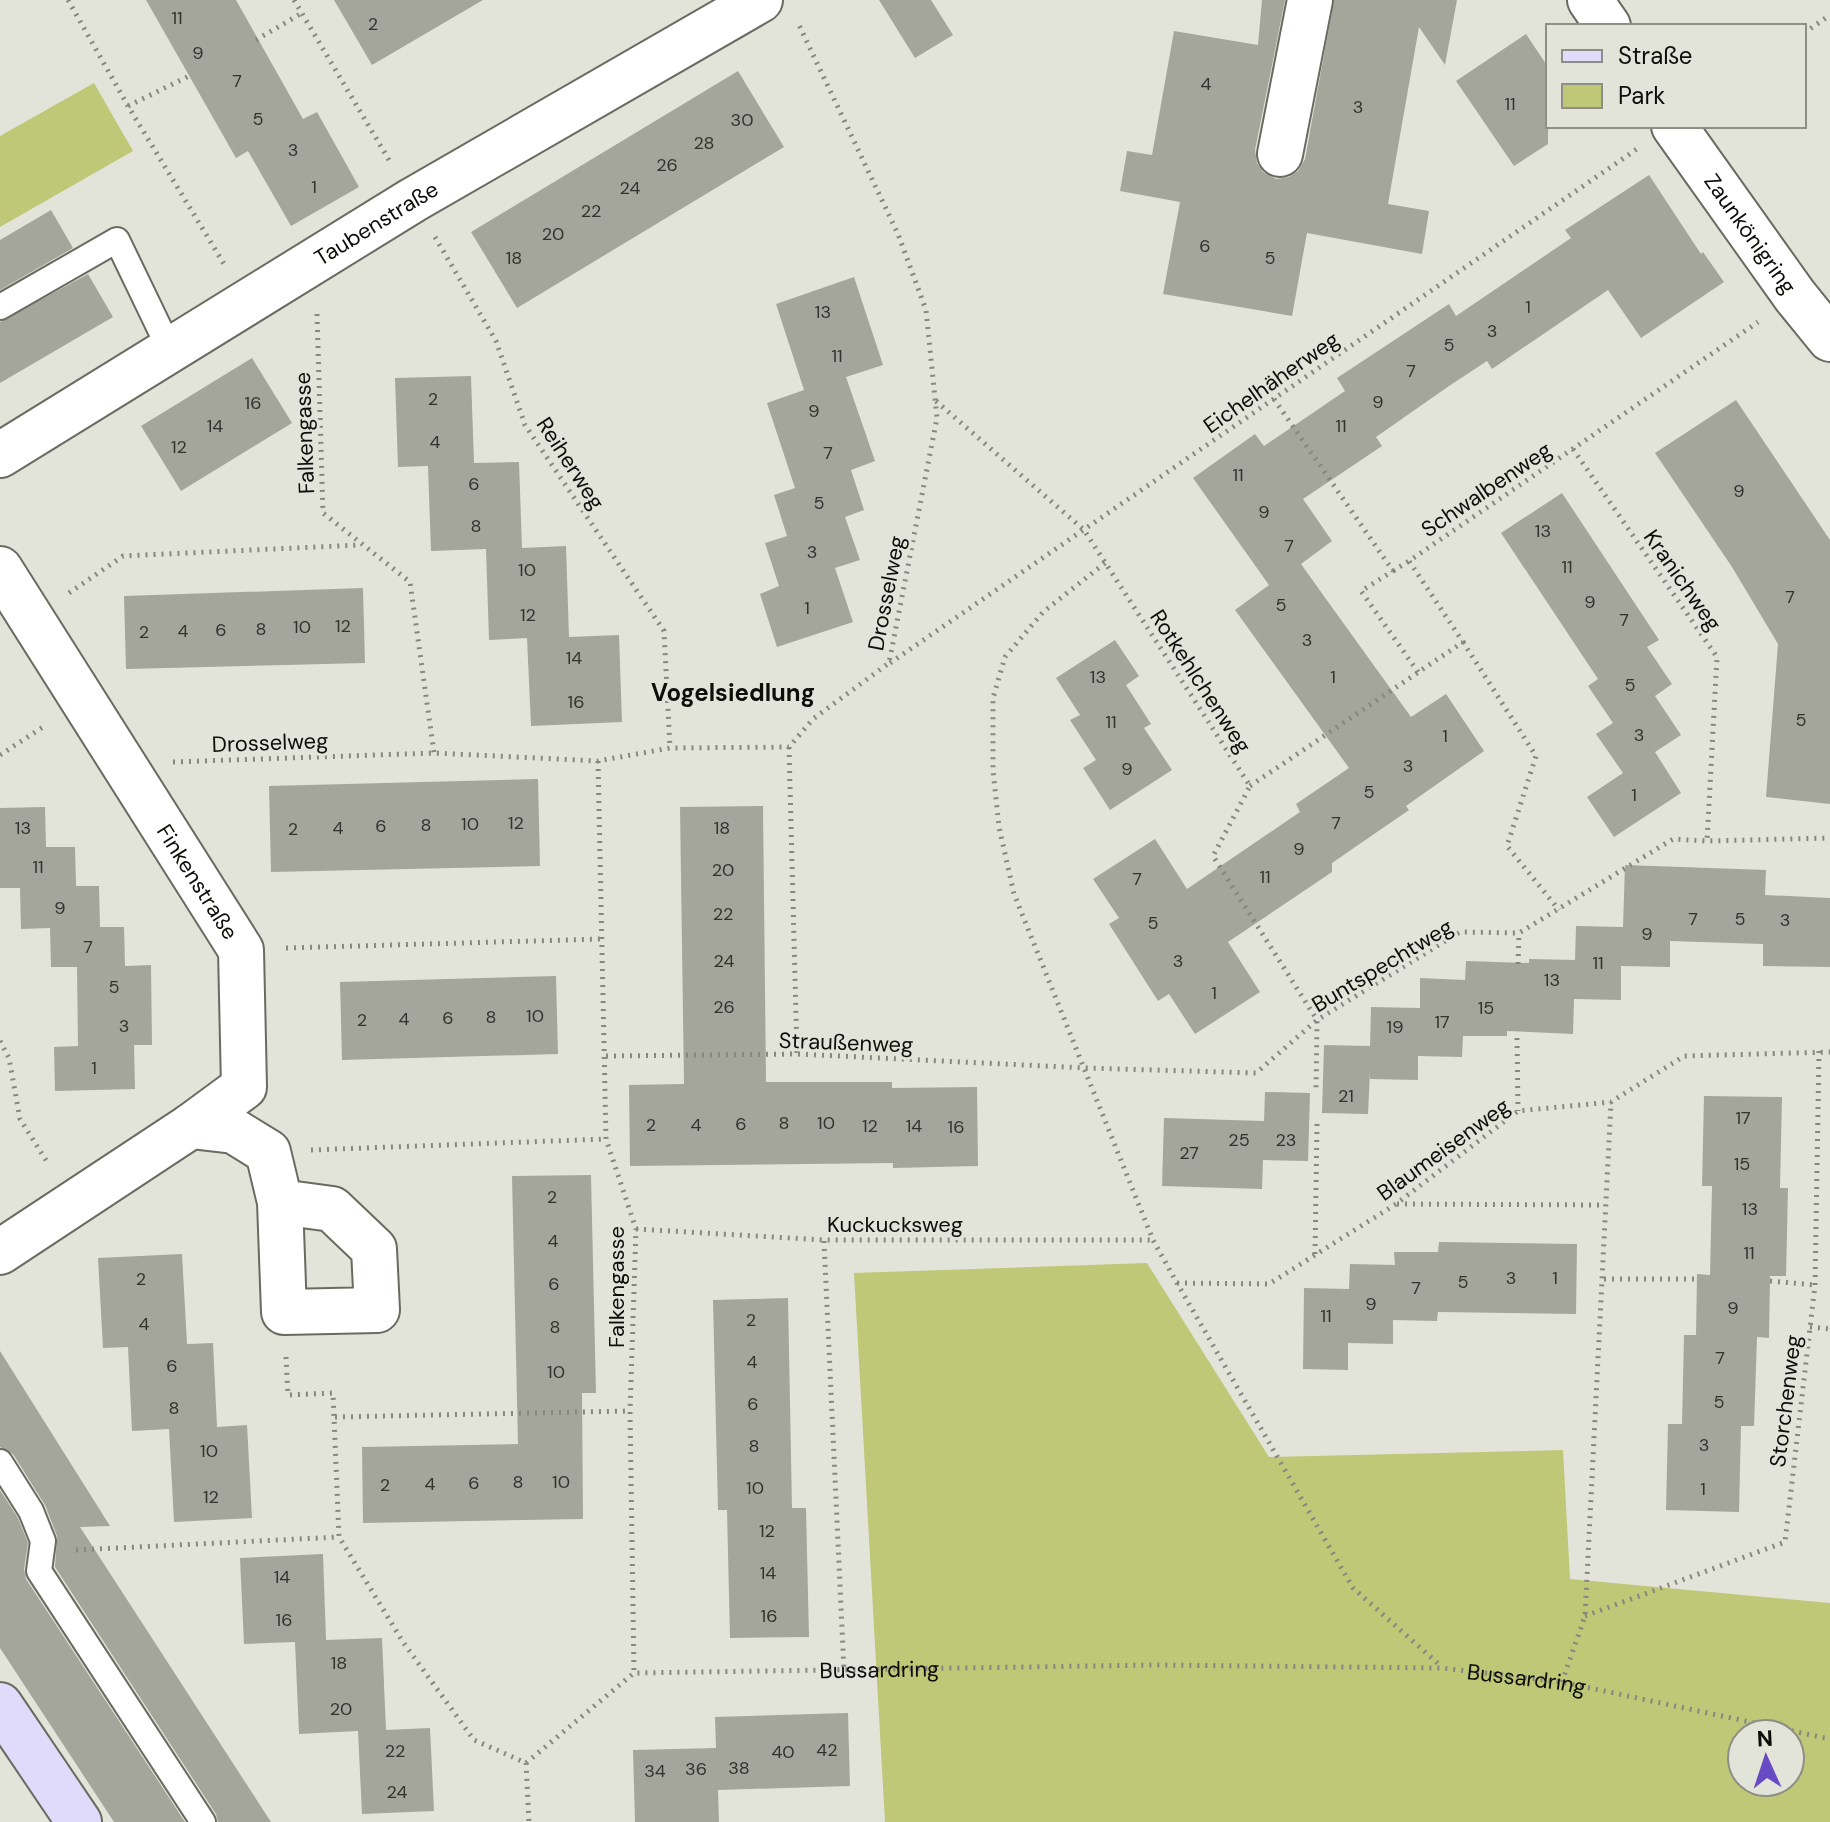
<svg xmlns="http://www.w3.org/2000/svg" width="1830" height="1822" font-family="'DM Sans',sans-serif">
<rect width="100%" height="100%" fill="#e3e4d9"/>
<path fill="#bec876" fill-rule="evenodd" d="M 94,83 L 133,151 L 0,227 L 0,136 Z
M 1147,1263 L 1269,1457 L 1563,1450 L 1570,1579 L 1830,1603 L 1830,1822 L 885,1822 L 854,1273 ZM 1790,1734 L 1790,1782 L 1742,1782 L 1742,1734 Z"/>
<path fill="#a4a69b" d="M 146,0 L 236,0 L 303,119 L 317,112 L 359,187 L 291,226 L 248,151 L 236,158 Z
M 334,0 L 483,0 L 372,65 Z
M 879,0 L 931,0 L 953,35 L 915,58 Z
M 1262,0 L 1285,0 L 1255,150 L 1257,163 L 1263,172 L 1276,179 L 1289,177 L 1298,171 L 1305,159 L 1334,0 L 1457,0 L 1445,65 L 1419,27 L 1388,204 L 1429,211 L 1422,254 L 1307,233 L 1292,316 L 1163,294 L 1180,202 L 1120,191 L 1127,151 L 1152,155 L 1174,31 L 1258,45 Z
M 1526,34 L 1548,67 L 1548,144 L 1514,166 L 1456,81 Z
M 738,71 L 784,147 L 517,308 L 471,232 Z
M 1649,175 L 1701,254 L 1703,252 L 1724,282 L 1641,338 L 1608,290 L 1492,369 L 1487,361 L 1449,386 L 1376,437 L 1382,446 L 1303,499 L 1332,541 L 1301,564 L 1326,599 L 1411,717 L 1446,694 L 1484,751 L 1406,806 L 1409,810 L 1332,863 L 1332,872 L 1228,942 L 1260,992 L 1195,1034 L 1169,994 L 1158,1001 L 1109,924 L 1119,918 L 1093,879 L 1155,839 L 1187,889 L 1300,812 L 1296,804 L 1349,768 L 1235,610 L 1269,585 L 1193,478 L 1255,434 L 1264,446 L 1345,391 L 1337,378 L 1449,304 L 1456,316 L 1571,238 L 1565,230 Z
M 51,210 L 73,248 L 0,290 L 0,240 Z
M 88,274 L 113,317 L 0,383 L 0,322 Z
M 854,277 L 883,365 L 846,377 L 875,461 L 851,470 L 864,510 L 845,517 L 860,560 L 835,568 L 853,622 L 777,647 L 760,594 L 779,586 L 765,543 L 787,536 L 774,495 L 795,488 L 767,403 L 804,390 L 776,304 Z
M 252,358 L 292,423 L 181,491 L 141,426 Z
M 471,376 L 474,463 L 519,462 L 522,548 L 566,546 L 569,637 L 619,635 L 622,722 L 531,726 L 527,638 L 489,640 L 486,549 L 431,551 L 428,466 L 398,467 L 395,378 Z
M 1736,400 L 1830,540 L 1830,804 L 1766,797 L 1778,644 L 1732,567 L 1655,453 Z
M 1562,493 L 1659,640 L 1647,647 L 1672,684 L 1655,696 L 1681,735 L 1655,752 L 1681,793 L 1614,837 L 1587,797 L 1623,773 L 1596,734 L 1613,723 L 1588,686 L 1598,679 L 1501,533 Z
M 363,588 L 365,663 L 126,669 L 124,596 Z
M 1115,640 L 1139,676 L 1126,685 L 1151,724 L 1144,728 L 1172,770 L 1110,810 L 1083,768 L 1096,760 L 1070,720 L 1080,715 L 1056,678 Z
M 538,779 L 540,866 L 271,872 L 269,786 Z
M 763,806 L 766,1082 L 892,1082 L 892,1088 L 977,1087 L 978,1166 L 893,1168 L 893,1163 L 630,1166 L 629,1085 L 684,1084 L 680,807 Z
M 45,807 L 46,847 L 75,847 L 76,886 L 99,886 L 100,927 L 124,927 L 125,966 L 151,965 L 152,1045 L 134,1045 L 135,1089 L 55,1091 L 54,1047 L 78,1046 L 77,967 L 51,967 L 50,928 L 21,929 L 20,888 L 0,888 L 0,808 Z
M 1625,865 L 1766,870 L 1765,895 L 1830,898 L 1830,967 L 1763,966 L 1763,944 L 1670,941 L 1670,967 L 1621,966 L 1621,1000 L 1574,999 L 1573,1034 L 1507,1031 L 1507,1036 L 1463,1036 L 1462,1057 L 1418,1056 L 1418,1080 L 1370,1079 L 1370,1071 L 1368,1114 L 1322,1113 L 1324,1045 L 1370,1046 L 1371,1007 L 1420,1008 L 1420,978 L 1465,980 L 1466,961 L 1529,963 L 1529,959 L 1575,960 L 1576,926 L 1623,927 Z
M 556,976 L 558,1054 L 342,1060 L 340,982 Z
M 1265,1092 L 1310,1093 L 1308,1161 L 1263,1160 L 1262,1189 L 1162,1186 L 1164,1118 L 1264,1121 Z
M 1704,1096 L 1782,1097 L 1780,1188 L 1788,1188 L 1786,1276 L 1770,1276 L 1769,1338 L 1757,1337 L 1754,1426 L 1741,1426 L 1739,1512 L 1666,1510 L 1668,1424 L 1682,1424 L 1684,1335 L 1696,1335 L 1697,1274 L 1710,1275 L 1712,1186 L 1702,1186 Z
M 591,1175 L 596,1393 L 582,1393 L 583,1519 L 363,1523 L 362,1447 L 518,1444 L 512,1176 Z
M 1439,1242 L 1577,1244 L 1576,1314 L 1438,1312 L 1437,1321 L 1393,1320 L 1393,1344 L 1348,1343 L 1348,1370 L 1303,1369 L 1304,1288 L 1349,1289 L 1350,1264 L 1395,1265 L 1394,1252 L 1438,1252 Z
M 182,1254 L 187,1344 L 213,1343 L 217,1427 L 247,1425 L 252,1518 L 174,1522 L 169,1429 L 132,1431 L 128,1347 L 103,1348 L 98,1258 Z
M 788,1298 L 792,1508 L 806,1508 L 809,1637 L 730,1638 L 727,1510 L 718,1510 L 713,1300 Z
M 0,1351 L 110,1526 L 80,1527 L 271,1822 L 218,1822 L 216,1814 L 55,1567 L 57,1536 L 45,1505 L 13,1454 L 0,1447 Z
M 0,1490 L 18,1518 L 28,1543 L 24,1569 L 26,1579 L 185,1822 L 114,1822 L 0,1648 Z
M 323,1554 L 326,1640 L 382,1638 L 386,1730 L 430,1728 L 434,1811 L 362,1814 L 358,1731 L 299,1734 L 295,1642 L 244,1644 L 240,1558 Z
M 848,1713 L 850,1786 L 718,1790 L 719,1822 L 635,1822 L 633,1750 L 716,1748 L 715,1717 Z"/>
<g fill="none" stroke-linecap="round" stroke-linejoin="round">
<g stroke="#696b61" stroke-width="28">
<path id="lane" d="M 0,307 L 117,240 L 170,350
M 0,1462 L 31,1511 L 43,1541 L 39,1571 L 203,1822"/>
</g>
<g stroke="#696b61" stroke-width="48">
<g id="street">
<path d="M 1590,0 L 1608,26"/>
<path id="s2" d="M 1674,126 L 1795,296 L 1830,339"/>
<path d="M 1280,154 L 1310,0"/>
<path id="s3" d="M 0,455 L 413,200 L 760,0"/>
<path id="s4" d="M 0,569 L 241,950 L 244,1087 L 191,1126 L 0,1252"/>
<path d="M 191,1126 L 234,1131 L 268,1152 L 280,1202 L 332,1209 L 374,1249 L 377,1310 L 284,1312 L 280,1202"/>
</g>
</g>
<g stroke="#696b61" stroke-width="48">
<path id="secondary" d="M 0,1705 L 79,1822"/>
</g>
<g stroke="#86877f" stroke-width="5" stroke-dasharray="2 6" stroke-linecap="butt">
<path d="M 68,0 L 128,106 L 224,264"/>
<path d="M 294,0 L 389,160"/>
<path d="M 1804,33 L 1830,15"/>
<path d="M 256,40 L 302,13"/>
<path d="M 128,106 L 189,76"/>
<path d="M 435,237 L 496,341 L 525,425 L 664,631 L 670,748"/>
<path d="M 317,314 L 323,513 L 410,582 L 434,753"/>
<path d="M 1274,399 L 1393,571 L 1361,591 L 1418,672"/>
<path d="M 936,401 L 1084,530 L 1250,786 L 1213,856 L 1317,1020 L 1316,1092"/>
<path d="M 1573,449 L 1717,657 L 1707,841"/>
<path d="M 1105,563 L 1043,612 L 1005,657 L 993,698 L 993,770 L 999,827 L 1014,894 L 1153,1240 L 1177,1283 L 1353,1588 L 1442,1667"/>
<path d="M 1393,571 L 1409,561"/>
<path d="M 69,593 L 123,556 L 359,545"/>
<path d="M 1463,642 L 1536,756 L 1507,846 L 1559,910"/>
<path d="M 890,663 L 1637,149"/>
<path d="M 789,747 L 797,1054"/>
<path d="M 0,755 L 46,725"/>
<path d="M 598,761 L 606,1139 L 636,1229 L 630,1411 L 634,1673"/>
<path d="M 173,762 L 434,753 L 598,761 L 670,748 L 789,747 L 813,719 L 889,663 L 937,418 L 926,310 L 898,234 L 798,23"/>
<path d="M 1250,786 L 1463,642 L 1409,561 L 1758,322"/>
<path d="M 286,948 L 602,939"/>
<path d="M 1518,964 L 1519,933"/>
<path d="M 1517,1038 L 1518,1111"/>
<path d="M 0,1041 L 9,1058 L 20,1119 L 49,1165"/>
<path d="M 606,1056 L 797,1054 L 1086,1068 L 1256,1073 L 1317,1020 L 1460,932 L 1519,933 L 1673,839 L 1707,841 L 1830,838"/>
<path d="M 311,1150 L 606,1139"/>
<path d="M 1397,1204 L 1605,1205"/>
<path d="M 636,1229 L 824,1240 L 1153,1240"/>
<path d="M 824,1241 L 844,1671"/>
<path d="M 1315,1254 L 1317,1123"/>
<path d="M 1604,1279 L 1697,1279"/>
<path d="M 1770,1281 L 1815,1285"/>
<path d="M 1177,1283 L 1269,1284 L 1396,1204 L 1518,1111 L 1611,1102 L 1684,1056 L 1830,1052"/>
<path d="M 1810,1327 L 1830,1329"/>
<path d="M 286,1357 L 288,1395 L 333,1393 L 339,1537 L 403,1642 L 474,1740 L 526,1763"/>
<path d="M 335,1417 L 630,1411"/>
<path d="M 76,1550 L 339,1537"/>
<path d="M 1585,1616 L 1785,1542 L 1815,1285 L 1819,1051"/>
<path d="M 1562,1682 L 1585,1616 L 1611,1102"/>
<path id="s1" d="M 526,1763 L 634,1673 L 1154,1665 L 1442,1668 L 1562,1682 L 1830,1739"/>
<path d="M 526,1763 L 529,1822"/>
</g>
<use href="#lane" stroke="#fff" stroke-width="24"/>
<use href="#street" stroke="#fff" stroke-width="44"/>
<use href="#secondary" stroke="#e0dafb" stroke-width="44"/>
</g>
<g text-anchor="middle" stroke-width="6" stroke-linejoin="round" paint-order="stroke">
<g font-size="18" fill="#33332e">
<text x="177" y="24">11</text>
<text x="373" y="30">2</text>
<text x="198" y="59">9</text>
<text x="237" y="87">7</text>
<text x="1206" y="90">4</text>
<text x="1510" y="110">11</text>
<text x="1358" y="113">3</text>
<text x="258" y="125">5</text>
<text x="742" y="126">30</text>
<text x="704" y="149">28</text>
<text x="293" y="156">3</text>
<text x="667" y="171">26</text>
<text x="314" y="193">1</text>
<text x="630" y="194">24</text>
<text x="591" y="217">22</text>
<text x="553" y="240">20</text>
<text x="1205" y="252">6</text>
<text x="514" y="264">18</text>
<text x="1270" y="264">5</text>
<text x="1528" y="313">1</text>
<text x="823" y="318">13</text>
<text x="1492" y="337">3</text>
<text x="1449" y="351">5</text>
<text x="837" y="362">11</text>
<text x="1411" y="377">7</text>
<text x="433" y="405">2</text>
<text x="1378" y="408">9</text>
<text x="253" y="409">16</text>
<text x="814" y="417">9</text>
<text x="215" y="432">14</text>
<text x="1341" y="432">11</text>
<text x="435" y="448">4</text>
<text x="179" y="453">12</text>
<text x="828" y="459">7</text>
<text x="1238" y="481">11</text>
<text x="474" y="490">6</text>
<text x="1739" y="497">9</text>
<text x="819" y="509">5</text>
<text x="1264" y="518">9</text>
<text x="476" y="532">8</text>
<text x="1543" y="537">13</text>
<text x="1289" y="552">7</text>
<text x="812" y="558">3</text>
<text x="1567" y="573">11</text>
<text x="527" y="576">10</text>
<text x="1790" y="603">7</text>
<text x="1590" y="608">9</text>
<text x="1281" y="611">5</text>
<text x="807" y="614">1</text>
<text x="528" y="621">12</text>
<text x="1624" y="626">7</text>
<text x="343" y="632">12</text>
<text x="302" y="633">10</text>
<text x="261" y="635">8</text>
<text x="221" y="636">6</text>
<text x="183" y="637">4</text>
<text x="144" y="638">2</text>
<text x="1307" y="646">3</text>
<text x="574" y="664">14</text>
<text x="1098" y="683">13</text>
<text x="1333" y="683">1</text>
<text x="1630" y="691">5</text>
<text x="576" y="708">16</text>
<text x="1801" y="726">5</text>
<text x="1111" y="728">11</text>
<text x="1639" y="741">3</text>
<text x="1445" y="742">1</text>
<text x="1408" y="772">3</text>
<text x="1127" y="775">9</text>
<text x="1369" y="798">5</text>
<text x="1634" y="801">1</text>
<text x="516" y="829">12</text>
<text x="1336" y="829">7</text>
<text x="470" y="830">10</text>
<text x="426" y="831">8</text>
<text x="381" y="832">6</text>
<text x="23" y="834">13</text>
<text x="338" y="834">4</text>
<text x="722" y="834">18</text>
<text x="293" y="835">2</text>
<text x="1299" y="855">9</text>
<text x="38" y="873">11</text>
<text x="723" y="876">20</text>
<text x="1265" y="883">11</text>
<text x="1137" y="885">7</text>
<text x="60" y="914">9</text>
<text x="723" y="920">22</text>
<text x="1693" y="925">7</text>
<text x="1740" y="925">5</text>
<text x="1785" y="926">3</text>
<text x="1153" y="929">5</text>
<text x="1647" y="940">9</text>
<text x="88" y="953">7</text>
<text x="724" y="967">24</text>
<text x="1178" y="967">3</text>
<text x="1598" y="969">11</text>
<text x="1552" y="986">13</text>
<text x="114" y="993">5</text>
<text x="1214" y="999">1</text>
<text x="724" y="1013">26</text>
<text x="1486" y="1014">15</text>
<text x="535" y="1022">10</text>
<text x="491" y="1023">8</text>
<text x="448" y="1024">6</text>
<text x="404" y="1025">4</text>
<text x="362" y="1026">2</text>
<text x="1442" y="1028">17</text>
<text x="124" y="1032">3</text>
<text x="1395" y="1033">19</text>
<text x="94" y="1074">1</text>
<text x="1346" y="1102">21</text>
<text x="1743" y="1124">17</text>
<text x="784" y="1129">8</text>
<text x="826" y="1129">10</text>
<text x="741" y="1130">6</text>
<text x="651" y="1131">2</text>
<text x="696" y="1131">4</text>
<text x="870" y="1132">12</text>
<text x="914" y="1132">14</text>
<text x="956" y="1133">16</text>
<text x="1239" y="1146">25</text>
<text x="1286" y="1146">23</text>
<text x="1189" y="1159">27</text>
<text x="1742" y="1170">15</text>
<text x="552" y="1203">2</text>
<text x="1750" y="1215">13</text>
<text x="553" y="1247">4</text>
<text x="1749" y="1259">11</text>
<text x="1511" y="1284">3</text>
<text x="1555" y="1284">1</text>
<text x="141" y="1285">2</text>
<text x="1463" y="1288">5</text>
<text x="554" y="1290">6</text>
<text x="1416" y="1294">7</text>
<text x="1371" y="1310">9</text>
<text x="1733" y="1314">9</text>
<text x="1326" y="1322">11</text>
<text x="751" y="1326">2</text>
<text x="144" y="1330">4</text>
<text x="555" y="1333">8</text>
<text x="1720" y="1364">7</text>
<text x="752" y="1368">4</text>
<text x="172" y="1372">6</text>
<text x="556" y="1378">10</text>
<text x="1719" y="1408">5</text>
<text x="753" y="1410">6</text>
<text x="174" y="1414">8</text>
<text x="1704" y="1451">3</text>
<text x="754" y="1452">8</text>
<text x="209" y="1457">10</text>
<text x="518" y="1488">8</text>
<text x="561" y="1488">10</text>
<text x="474" y="1489">6</text>
<text x="430" y="1490">4</text>
<text x="385" y="1491">2</text>
<text x="755" y="1494">10</text>
<text x="1703" y="1495">1</text>
<text x="211" y="1503">12</text>
<text x="767" y="1537">12</text>
<text x="768" y="1579">14</text>
<text x="282" y="1583">14</text>
<text x="769" y="1622">16</text>
<text x="284" y="1626">16</text>
<text x="339" y="1669">18</text>
<text x="341" y="1715">20</text>
<text x="827" y="1756">42</text>
<text x="395" y="1757">22</text>
<text x="783" y="1758">40</text>
<text x="739" y="1774">38</text>
<text x="696" y="1775">36</text>
<text x="655" y="1777">34</text>
<text x="397" y="1798">24</text>
</g>
<g font-size="22" fill="#0d0d0a" stroke="#e3e4d9">
<text dy="8" stroke="none"><textPath href="#s3" startOffset="442">Taubenstraße</textPath></text>
<text dy="8" stroke="none"><textPath href="#s2" startOffset="132">Zaunkönigring</textPath></text>
<text transform="translate(1271 382) rotate(-35)" y="8">Eichelhäherweg</text>
<text transform="translate(304 433) rotate(-92)" y="8">Falkengasse</text>
<text transform="translate(571 463) rotate(57)" y="8">Reiherweg</text>
<text transform="translate(1486 489) rotate(-34)" y="8">Schwalbenweg</text>
<text transform="translate(1683 580) rotate(55)" y="8">Kranichweg</text>
<text transform="translate(886 593) rotate(-79)" y="8">Drosselweg</text>
<text transform="translate(1201 681) rotate(57)" y="8">Rotkehlchenweg</text>
<text transform="translate(270 742) rotate(-2)" y="8">Drosselweg</text>
<text dy="8" stroke="none"><textPath href="#s4" startOffset="370">Finkenstraße</textPath></text>
<text transform="translate(1382 965) rotate(-31)" y="8">Buntspechtweg</text>
<text transform="translate(846 1042) rotate(2)" y="8">Straußenweg</text>
<text transform="translate(1443 1149) rotate(-36)" y="8">Blaumeisenweg</text>
<text x="895" y="1232">Kuckucksweg</text>
<text transform="translate(616 1287) rotate(-90)" y="8">Falkengasse</text>
<text transform="translate(1785 1401) rotate(-83)" y="8">Storchenweg</text>
<text dy="8" stroke="none"><textPath href="#s1" startOffset="386">Bussardring</textPath></text>
<text dy="8" stroke="none"><textPath href="#s1" startOffset="1034">Bussardring</textPath></text>
</g>
<g font-size="24" font-weight="bold" fill="#0d0d0a" stroke="#e3e4d9">
<text x="733" y="701">Vogelsiedlung</text>
</g>
</g>
<rect x="1546" y="24" width="260" height="104" fill="#e3e4d9" stroke="#8d8e86" stroke-width="2"/>
<rect x="1562" y="50" width="40" height="12" fill="#e0dafb" stroke="#8d8e86" stroke-width="2"/>
<text x="1618" y="64" font-size="24" fill="#0d0d0a">Straße</text>
<rect x="1562" y="84" width="40" height="24" fill="#bec876" stroke="#8d8e86" stroke-width="2"/>
<text x="1618" y="104" font-size="24" fill="#0d0d0a">Park</text>
<g transform="translate(1766 1758) rotate(357)"><circle r="38" fill="#e3e4d9" stroke="#8d8e86" stroke-width="2"/>
<path d="M0-6L14 30L0 20L-14 30Z" fill="#684bc4"/>
<text y="-12" font-size="22" font-weight="bold" text-anchor="middle" fill="#0d0d0a">N</text>
</g>
</svg>
